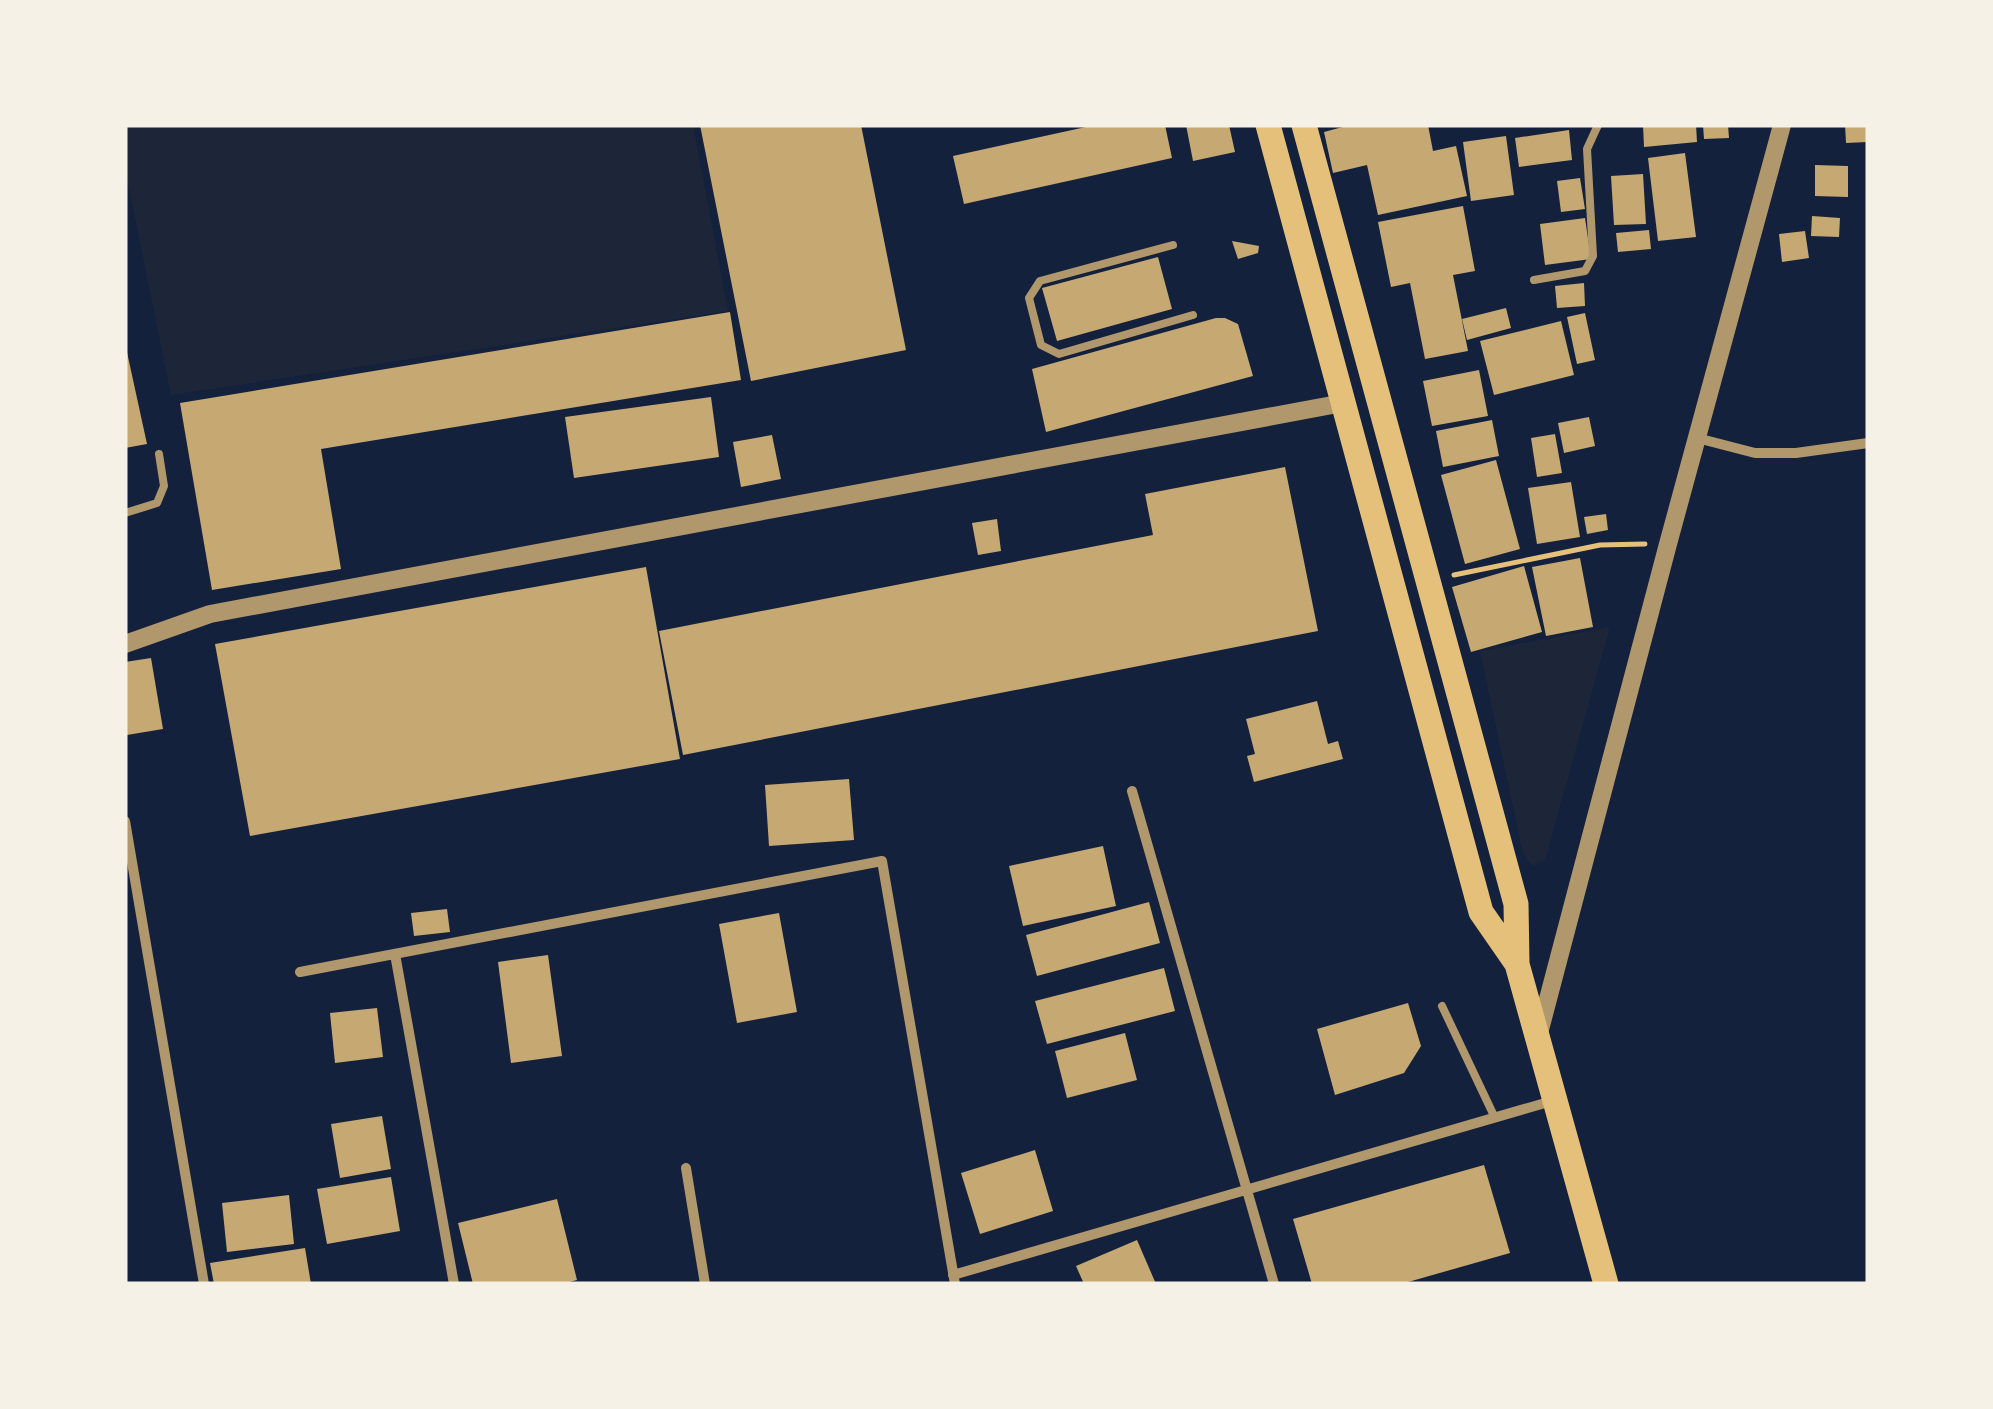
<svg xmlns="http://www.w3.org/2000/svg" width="1993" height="1409" font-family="Commissioner,sans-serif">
<rect width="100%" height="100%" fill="#14213d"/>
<path fill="#1d2539" d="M 125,125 L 693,125 L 728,311 L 171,395 L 125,169 Z
M 1610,627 L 1545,860 L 1533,866 L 1523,854 L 1480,651 Z"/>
<path fill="#c6a872" d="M 700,125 L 861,125 L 906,350 L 751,381 Z
M 1095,125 L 1165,125 L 1172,158 L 964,204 L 953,156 Z
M 1186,125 L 1229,125 L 1235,152 L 1193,161 Z
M 1350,125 L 1428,125 L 1433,151 L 1456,146 L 1467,196 L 1378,215 L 1367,165 L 1333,173 L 1324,132 Z
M 1643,125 L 1696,125 L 1697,142 L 1644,147 Z
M 1703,125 L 1728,125 L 1729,138 L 1704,139 Z
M 1845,125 L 1868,125 L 1868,142 L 1846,143 Z
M 1569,130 L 1572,160 L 1519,167 L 1515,138 Z
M 1506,136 L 1514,195 L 1471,201 L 1463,142 Z
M 1685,153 L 1696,237 L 1658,241 L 1648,158 Z
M 1815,165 L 1848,166 L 1848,197 L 1815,196 Z
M 1643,174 L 1646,224 L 1614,225 L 1611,176 Z
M 1580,178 L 1585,209 L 1561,212 L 1557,181 Z
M 1463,206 L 1475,271 L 1453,275 L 1468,351 L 1425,359 L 1410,283 L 1391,287 L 1378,222 Z
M 1812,216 L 1840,218 L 1839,237 L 1811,236 Z
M 1585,218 L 1591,259 L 1545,265 L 1540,224 Z
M 1649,230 L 1651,249 L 1618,252 L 1616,233 Z
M 1805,231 L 1809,258 L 1782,262 L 1779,234 Z
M 1232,241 L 1259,246 L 1258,253 L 1238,259 Z
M 1158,257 L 1172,309 L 1057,341 L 1042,288 Z
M 1584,283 L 1585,306 L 1557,308 L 1555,286 Z
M 1506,308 L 1511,328 L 1467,340 L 1462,319 Z
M 730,312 L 741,380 L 321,449 L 341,569 L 212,590 L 180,403 Z
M 1585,313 L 1595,360 L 1577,364 L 1567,317 Z
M 1216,318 L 1225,318 L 1238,324 L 1253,376 L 1046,432 L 1032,369 Z
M 1561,321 L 1574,375 L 1494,395 L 1480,341 Z
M 125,343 L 147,444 L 125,448 Z
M 1479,370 L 1488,416 L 1432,426 L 1423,381 Z
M 711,397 L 719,457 L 574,478 L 565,417 Z
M 1589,417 L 1595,446 L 1564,453 L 1558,423 Z
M 1492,420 L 1499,456 L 1443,467 L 1436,431 Z
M 1555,434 L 1562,473 L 1537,477 L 1531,438 Z
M 772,435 L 781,479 L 741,487 L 733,442 Z
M 1496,460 L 1520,549 L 1465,564 L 1441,475 Z
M 1285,467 L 1318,631 L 683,755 L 659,631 L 1153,535 L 1145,494 Z
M 1571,482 L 1580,537 L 1537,544 L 1528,488 Z
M 1606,514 L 1608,530 L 1587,534 L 1584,517 Z
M 997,519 L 1001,551 L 978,555 L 972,523 Z
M 1580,558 L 1593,627 L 1546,636 L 1532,567 Z
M 1524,566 L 1542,632 L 1471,652 L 1452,587 Z
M 646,567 L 680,759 L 250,836 L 215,644 Z
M 151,658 L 163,729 L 127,735 L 125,662 Z
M 1317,701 L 1328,744 L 1338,741 L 1343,759 L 1254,782 L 1247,756 L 1255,754 L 1246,719 Z
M 849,779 L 854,840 L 769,846 L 765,785 Z
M 1103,846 L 1116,906 L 1023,926 L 1009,866 Z
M 1149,902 L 1160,943 L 1037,976 L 1026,935 Z
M 447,909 L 450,932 L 414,936 L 411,913 Z
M 779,913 L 797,1012 L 737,1023 L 719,924 Z
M 548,955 L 562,1056 L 511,1063 L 498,962 Z
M 1164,968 L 1175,1011 L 1047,1044 L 1035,1001 Z
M 1408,1003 L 1421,1046 L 1404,1073 L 1335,1095 L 1317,1029 Z
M 377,1008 L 383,1057 L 335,1063 L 330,1013 Z
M 1125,1033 L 1137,1080 L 1067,1098 L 1055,1051 Z
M 382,1116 L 391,1169 L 340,1178 L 331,1124 Z
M 1035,1150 L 1053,1211 L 980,1234 L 961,1173 Z
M 1484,1165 L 1510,1253 L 1401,1284 L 1312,1284 L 1293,1219 Z
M 391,1177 L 400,1231 L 327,1244 L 317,1189 Z
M 289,1195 L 294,1244 L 227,1252 L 222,1203 Z
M 557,1199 L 577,1280 L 562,1284 L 473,1284 L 458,1223 Z
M 1137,1240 L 1156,1284 L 1084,1284 L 1076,1266 Z
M 305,1248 L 311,1284 L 214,1284 L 210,1263 Z"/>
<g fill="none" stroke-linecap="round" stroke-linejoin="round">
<path stroke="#e5c07b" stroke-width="5" d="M 1454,575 L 1600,545 L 1645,544"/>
<path stroke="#b1986c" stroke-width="8" d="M 1173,245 L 1040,281 L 1029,298 L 1041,345 L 1059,354 L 1193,315
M 1534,280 L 1585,271 L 1593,256 L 1587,149 L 1598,125
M 125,513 L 157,503 L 164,486 L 159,454
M 1442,1006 L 1495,1118"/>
<path stroke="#b1986c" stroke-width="10" d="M 1697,438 L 1755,453 L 1796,453 L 1868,443
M 1132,791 L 1274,1284
M 125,821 L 204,1284
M 395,954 L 454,1284
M 300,972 L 882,861 L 955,1284
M 686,1168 L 705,1284
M 953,1275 L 1552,1101"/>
<path stroke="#b1986c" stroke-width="18" d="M 125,644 L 210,614 L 1343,403
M 1538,1037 L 1668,544 L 1782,125"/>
<path stroke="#e5c07b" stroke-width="25" d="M 1268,125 L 1481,912 L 1517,964
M 1304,125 L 1516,904 L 1517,964 L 1606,1284"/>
</g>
<rect width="1993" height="1409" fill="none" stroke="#f6f1e7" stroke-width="255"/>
</svg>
